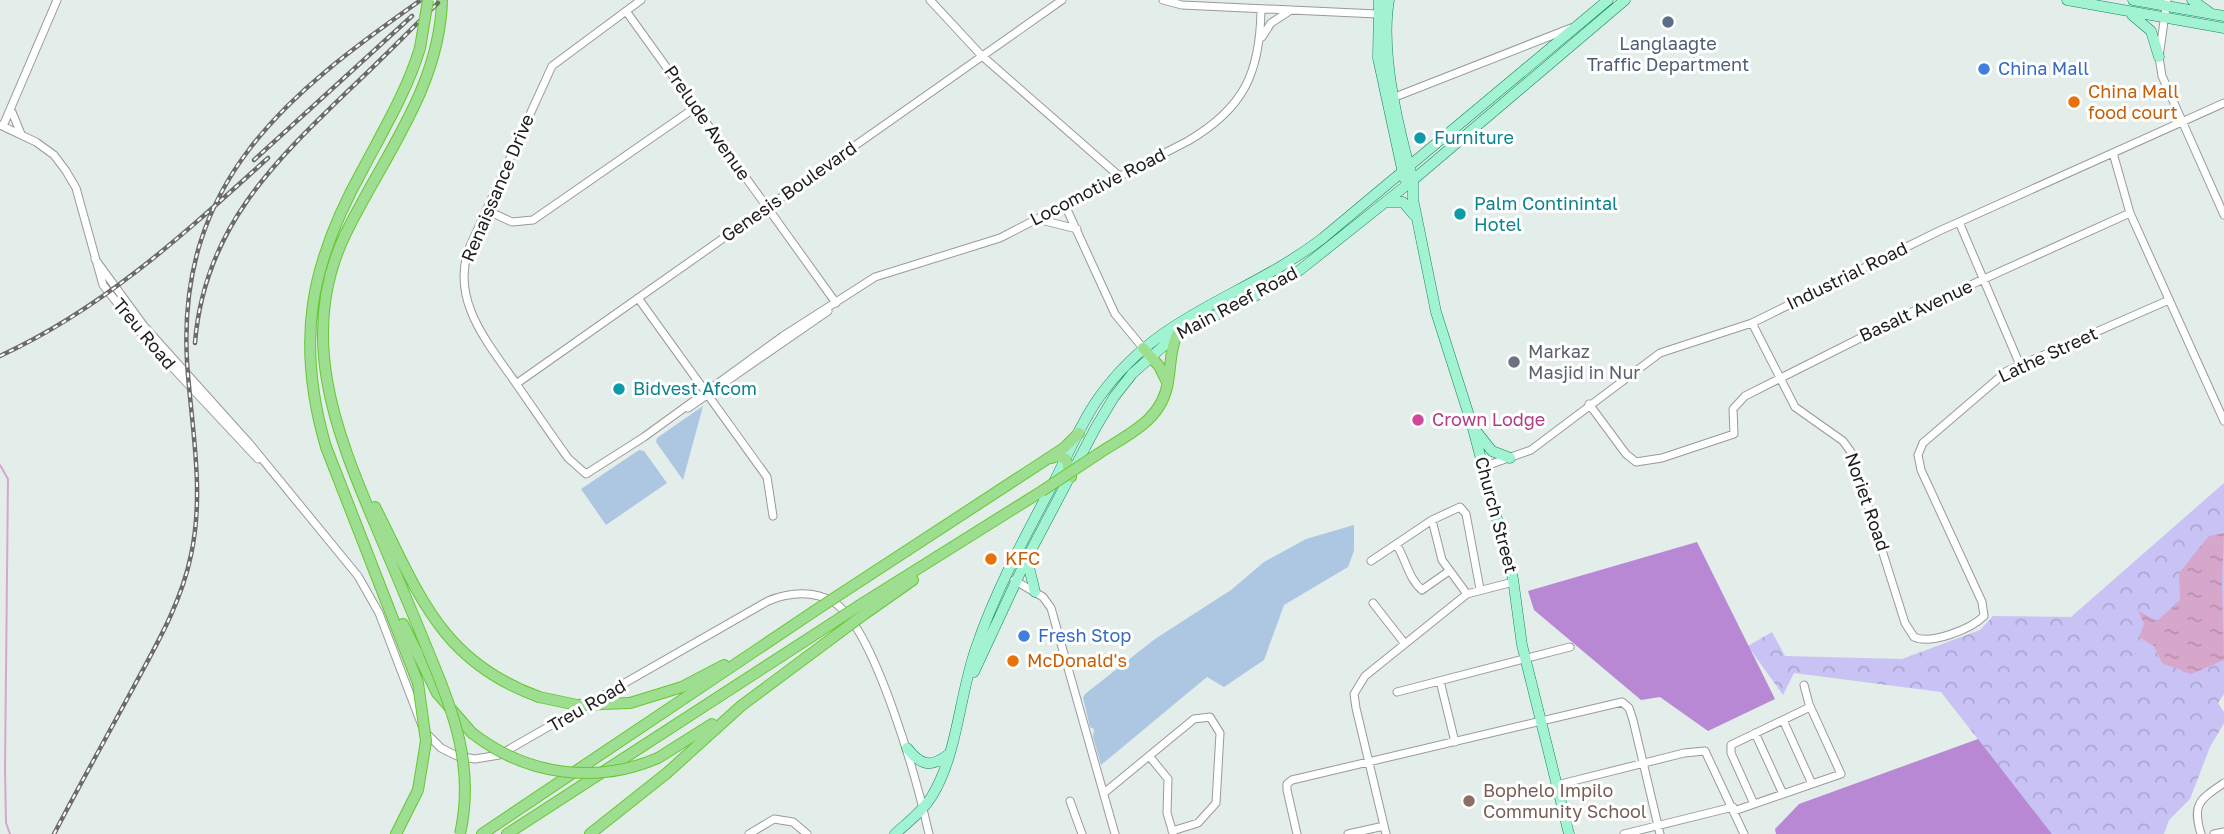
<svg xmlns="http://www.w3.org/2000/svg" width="2224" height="834" font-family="'Golos Text',sans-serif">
<defs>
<pattern id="park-crowns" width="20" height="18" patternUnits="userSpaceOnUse" patternTransform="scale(1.75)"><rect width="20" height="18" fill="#c8c3f4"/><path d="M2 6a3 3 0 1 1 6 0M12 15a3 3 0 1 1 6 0" fill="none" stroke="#aba7d1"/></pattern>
<pattern id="water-ripples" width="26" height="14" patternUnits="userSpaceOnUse" patternTransform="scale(1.75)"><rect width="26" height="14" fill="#d7a7cb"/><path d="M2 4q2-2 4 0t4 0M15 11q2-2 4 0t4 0" fill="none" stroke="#b88fae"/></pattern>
</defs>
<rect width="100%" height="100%" fill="#e3edea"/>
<path fill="#adc7e3" d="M 703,406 L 683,480 L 656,442 L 657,438 Z
M 639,450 L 644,451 L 667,483 L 606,525 L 581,489 Z
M 1354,525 L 1354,551 L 1348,567 L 1284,605 L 1264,660 L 1224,687 L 1207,677 L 1101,765 L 1093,737 L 1094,729 L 1090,727 L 1083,698 L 1085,694 L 1155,639 L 1231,590 L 1264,562 L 1306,539 Z"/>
<path fill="url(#park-crowns)" d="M 2224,483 L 2224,694 L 2218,703 L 2224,712 L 2224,723 L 2210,747 L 2190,799 L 2169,820 L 2164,834 L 2052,834 L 1941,692 L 1794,673 L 1783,695 L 1748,646 L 1772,632 L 1785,656 L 1902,659 L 1980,630 L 1993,616 L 2071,617 Z"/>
<path fill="#b988d5" d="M 1697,542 L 1775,699 L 1708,731 L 1660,697 L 1641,700 L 1534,610 L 1528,591 Z
M 1978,739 L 2052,834 L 1776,834 L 1775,829 L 1799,804 Z"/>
<path fill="url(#water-ripples)" d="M 2224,533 L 2222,584 L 2224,660 L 2191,674 L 2162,663 L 2154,646 L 2139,637 L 2144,624 L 2138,611 L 2157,621 L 2180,600 L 2179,573 L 2209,536 Z"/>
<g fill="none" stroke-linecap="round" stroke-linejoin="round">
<path stroke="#d7a7cb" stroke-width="2" d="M 0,465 L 8,479 L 5,769 L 6,823 L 10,834"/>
<g stroke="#9a9a9a" stroke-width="9">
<path id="minor" d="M 641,0 L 552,66 L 470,246 C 449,298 487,342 515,382 C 533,408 550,433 568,458 L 586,474 L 644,437 L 783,336 L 875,277 L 1000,238 L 1188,141 C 1244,108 1260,73 1261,10
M 930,0 L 981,55 L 1118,175
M 1163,0 L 1182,5 L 1377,14
M 2167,0 L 2159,57 L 2162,76 L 2224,215
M 626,11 L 836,303
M 1262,37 L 1271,23 L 1291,10
M 1390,99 L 1571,28
M 12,112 L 21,134
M 0,125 L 36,142 L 54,155 L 66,171 L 76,188 L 103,285 L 144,337 L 258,459
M 3,126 L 57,0
M 2113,153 L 2130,213 L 2224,421
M 1064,203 L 1115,314 L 1143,348
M 486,210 L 512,222 L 533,220 L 696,107
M 1037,219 L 1077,229
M 1959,222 L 2020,365
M 95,259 L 144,326 L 249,443 L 358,576 L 379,613 L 424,731 L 441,748 L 457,756 L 475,759 L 499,755 L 768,601 C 789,592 815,590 835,603 C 876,631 918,784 929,834
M 638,298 L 767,477 L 773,516
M 1752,323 L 1795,407 L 1843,441 L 1851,452 L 1905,623 L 1914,637 C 1931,645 1971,629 1984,616 L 1982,602 L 1921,470 L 1918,455 L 1923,443 L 2007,371 L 2169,300
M 516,384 L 1062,0
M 1589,404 L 1626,454 L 1636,462 L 1662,458 L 1734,434 L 1733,409 L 1745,396 L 1924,306 L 2130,213
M 688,408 L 828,311
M 1483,467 L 1531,450 L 1660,353 L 1752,323 L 1939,231 L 2224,103
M 1432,520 L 1442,560 L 1467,594
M 1396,544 C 1406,559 1408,578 1422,590 L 1449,571
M 1371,561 L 1432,520 L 1460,507 L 1466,514 L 1480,589
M 1014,580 L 1043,597 L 1051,608 L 1115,834
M 1373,603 L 1405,644
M 1440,681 L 1455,742
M 1397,692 L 1570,647
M 1783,720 L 1812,784
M 1755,733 L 1783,794
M 1150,757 L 1168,779 L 1167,813 L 1173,833
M 1557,785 L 1684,753 L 1705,751 L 1744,834
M 1104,793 L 1194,719 L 1210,717 L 1220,733 L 1216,803 L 1198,823 L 1172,831
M 1070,801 L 1082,834
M 1754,804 L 1731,753 L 1731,745 L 1810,707
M 1734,811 L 1841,774 L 1809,704 L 1804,685
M 749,834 L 774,819 L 793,822 L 807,834
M 1297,834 L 1287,790 L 1287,784 L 1292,780 L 1622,702 L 1629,708 L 1633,720 L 1660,834
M 1348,834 L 1384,826
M 1386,834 L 1356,708 L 1354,694 L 1365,676 L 1467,594 L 1513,582
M 1624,834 L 1733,807
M 2201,834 C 2192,804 2199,800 2224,783
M 2214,834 L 2224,832"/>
</g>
<g stroke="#0d8861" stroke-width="11">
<path id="major" d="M 1379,0 L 1378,58 L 1404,178
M 1389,0 C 1380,53 1398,128 1413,180 L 1413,199 L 1436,312 L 1472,425 L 1513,579 L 1522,645 L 1569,834
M 2067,0 L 2224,28
M 2133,0 L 2224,16
M 2192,0 L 2209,12
M 2132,15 L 2151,31 L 2159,57
M 1388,202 L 1403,202 L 1414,215
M 1476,431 L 1492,451 L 1510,458
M 1027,559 L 1035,592
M 974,672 L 1027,558 L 1096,427 L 1114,397 L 1132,374 L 1177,334 L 1261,293 L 1300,270 L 1413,180 L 1625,0
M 907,748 C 921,766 931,768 949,754
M 895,834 C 908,822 923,811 932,796 C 958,753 959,696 976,648 C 996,589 1026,535 1055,480 C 1069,452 1082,421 1100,396 C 1161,311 1245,298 1323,238 L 1608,0"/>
</g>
<g stroke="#64c833" stroke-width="12">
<path id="highway" d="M 1143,348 L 1159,366 L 1167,382
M 1098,454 C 1128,434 1162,421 1168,382 C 1171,365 1170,350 1177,334
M 1051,458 L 1057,456 L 1066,459 L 1071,477
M 375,507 C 419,594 440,661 539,697
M 845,591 L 1064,448 L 1079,433
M 860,605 L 1042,491
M 866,613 L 913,580
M 403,624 L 437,693 L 472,733
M 428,651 C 411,609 393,567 375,524 C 335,430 297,333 346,233 C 383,157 440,87 442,0
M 418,683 L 326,447 C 295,341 310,264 363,169 C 384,129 407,91 420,48
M 630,703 L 682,687 L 724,665
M 658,758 L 712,724
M 396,834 L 418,790
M 482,834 L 813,612
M 507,834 L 831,624
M 590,834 L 667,773 L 741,706 L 839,633"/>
</g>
<use href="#minor" stroke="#fff" stroke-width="7"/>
<use href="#major" stroke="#a2f3d1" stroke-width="10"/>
<use href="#highway" stroke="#9ede91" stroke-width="10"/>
<g stroke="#6b6b6b" stroke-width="4.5">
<path id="rail" d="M 254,160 L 412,16
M 195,343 C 204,229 273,163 350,89 C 380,61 409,31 438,3
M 0,356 C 104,308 184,234 268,158
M 54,834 C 79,786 106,738 132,690 C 155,647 181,604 191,555 C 205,490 191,426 187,361 C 177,181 287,94 421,0"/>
</g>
<use href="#rail" stroke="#fff" stroke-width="2" stroke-dasharray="5" stroke-linecap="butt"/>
<g stroke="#64c833" stroke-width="12" stroke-linecap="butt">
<path id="highway-bridge" d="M 420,48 L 428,0
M 1042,491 L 1098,454
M 813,612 L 845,591
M 831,624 L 860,605
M 839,633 L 866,613
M 428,651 C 454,712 475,768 460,834
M 418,683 L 426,741 L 418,790
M 539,697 L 577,705 L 630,703
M 472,733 C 526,775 595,785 658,758"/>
</g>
<use href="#highway-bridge" stroke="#9ede91" stroke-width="10"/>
</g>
<circle fill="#5c6f8a" stroke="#fff" stroke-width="2.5" cx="1668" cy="22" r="7"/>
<g fill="#3f7fe0" stroke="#fff" stroke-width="2.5">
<circle cx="1984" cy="69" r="7"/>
<circle cx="1024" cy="636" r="7"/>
</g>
<g fill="#e8710a" stroke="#fff" stroke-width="2.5">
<circle cx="2074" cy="102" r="7"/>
<circle cx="991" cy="559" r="7"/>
<circle cx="1013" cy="661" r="7"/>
</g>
<g fill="#0f9aa8" stroke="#fff" stroke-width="2.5">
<circle cx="1420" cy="138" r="7"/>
<circle cx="1460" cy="214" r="7"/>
<circle cx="619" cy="389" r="7"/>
</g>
<circle fill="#6b7280" stroke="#fff" stroke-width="2.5" cx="1514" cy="362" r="7"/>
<circle fill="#d1479c" stroke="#fff" stroke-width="2.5" cx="1418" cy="420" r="7"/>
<circle fill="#8d6e63" stroke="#fff" stroke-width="2.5" cx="1469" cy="801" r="7"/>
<g text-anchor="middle" stroke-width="6" stroke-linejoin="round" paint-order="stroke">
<g font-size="18" fill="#4e5e75" stroke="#fff">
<text x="1668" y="50">Langlaagte<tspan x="1668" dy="21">Traffic Department</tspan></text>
</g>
<g font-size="18" fill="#366cbe" stroke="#fff" text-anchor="start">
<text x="1998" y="75">China Mall</text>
<text x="1038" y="642">Fresh Stop</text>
</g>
<g font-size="18" fill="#c56008" stroke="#fff" text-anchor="start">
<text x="2088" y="98">China Mall<tspan x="2088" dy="21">food court</tspan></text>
<text x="1005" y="565">KFC</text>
<text x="1027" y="667">McDonald's</text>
</g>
<g font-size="18" fill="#1d1d1d" stroke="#fff">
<text transform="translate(707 123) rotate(55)" y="6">Prelude Avenue</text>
<text transform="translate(1098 187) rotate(-27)" y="6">Locomotive Road</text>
<text transform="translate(498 188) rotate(-67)" y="6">Renaissance Drive</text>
<text transform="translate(789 192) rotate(-35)" y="6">Genesis Boulevard</text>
<text transform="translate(1847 276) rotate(-26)" y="6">Industrial Road</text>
<text transform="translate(1237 303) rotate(-28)" y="6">Main Reef Road</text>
<text transform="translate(1916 311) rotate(-25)" y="6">Basalt Avenue</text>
<text transform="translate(144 334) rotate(50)" y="6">Treu Road</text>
<text transform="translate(2048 355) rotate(-25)" y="6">Lathe Street</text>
<text transform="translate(1867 502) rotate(71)" y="6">Noriet Road</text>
<text transform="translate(1496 515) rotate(75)" y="6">Church Street</text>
<text transform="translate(587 706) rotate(-30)" y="6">Treu Road</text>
</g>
<g font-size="18" fill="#0d838f" stroke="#fff" text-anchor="start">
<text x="1434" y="144">Furniture</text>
<text x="1474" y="210">Palm Continintal<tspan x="1474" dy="21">Hotel</tspan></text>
<text x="633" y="395">Bidvest Afcom</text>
</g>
<g font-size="18" fill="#5b616d" stroke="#fff" text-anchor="start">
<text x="1528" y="358">Markaz<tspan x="1528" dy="21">Masjid in Nur</tspan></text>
</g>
<g font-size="18" fill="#b23c85" stroke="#fff" text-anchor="start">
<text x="1432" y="426">Crown Lodge</text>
</g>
<g font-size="18" fill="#785e54" stroke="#fff" text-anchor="start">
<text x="1483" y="797">Bophelo Impilo<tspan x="1483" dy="21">Community School</tspan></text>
</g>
</g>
</svg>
